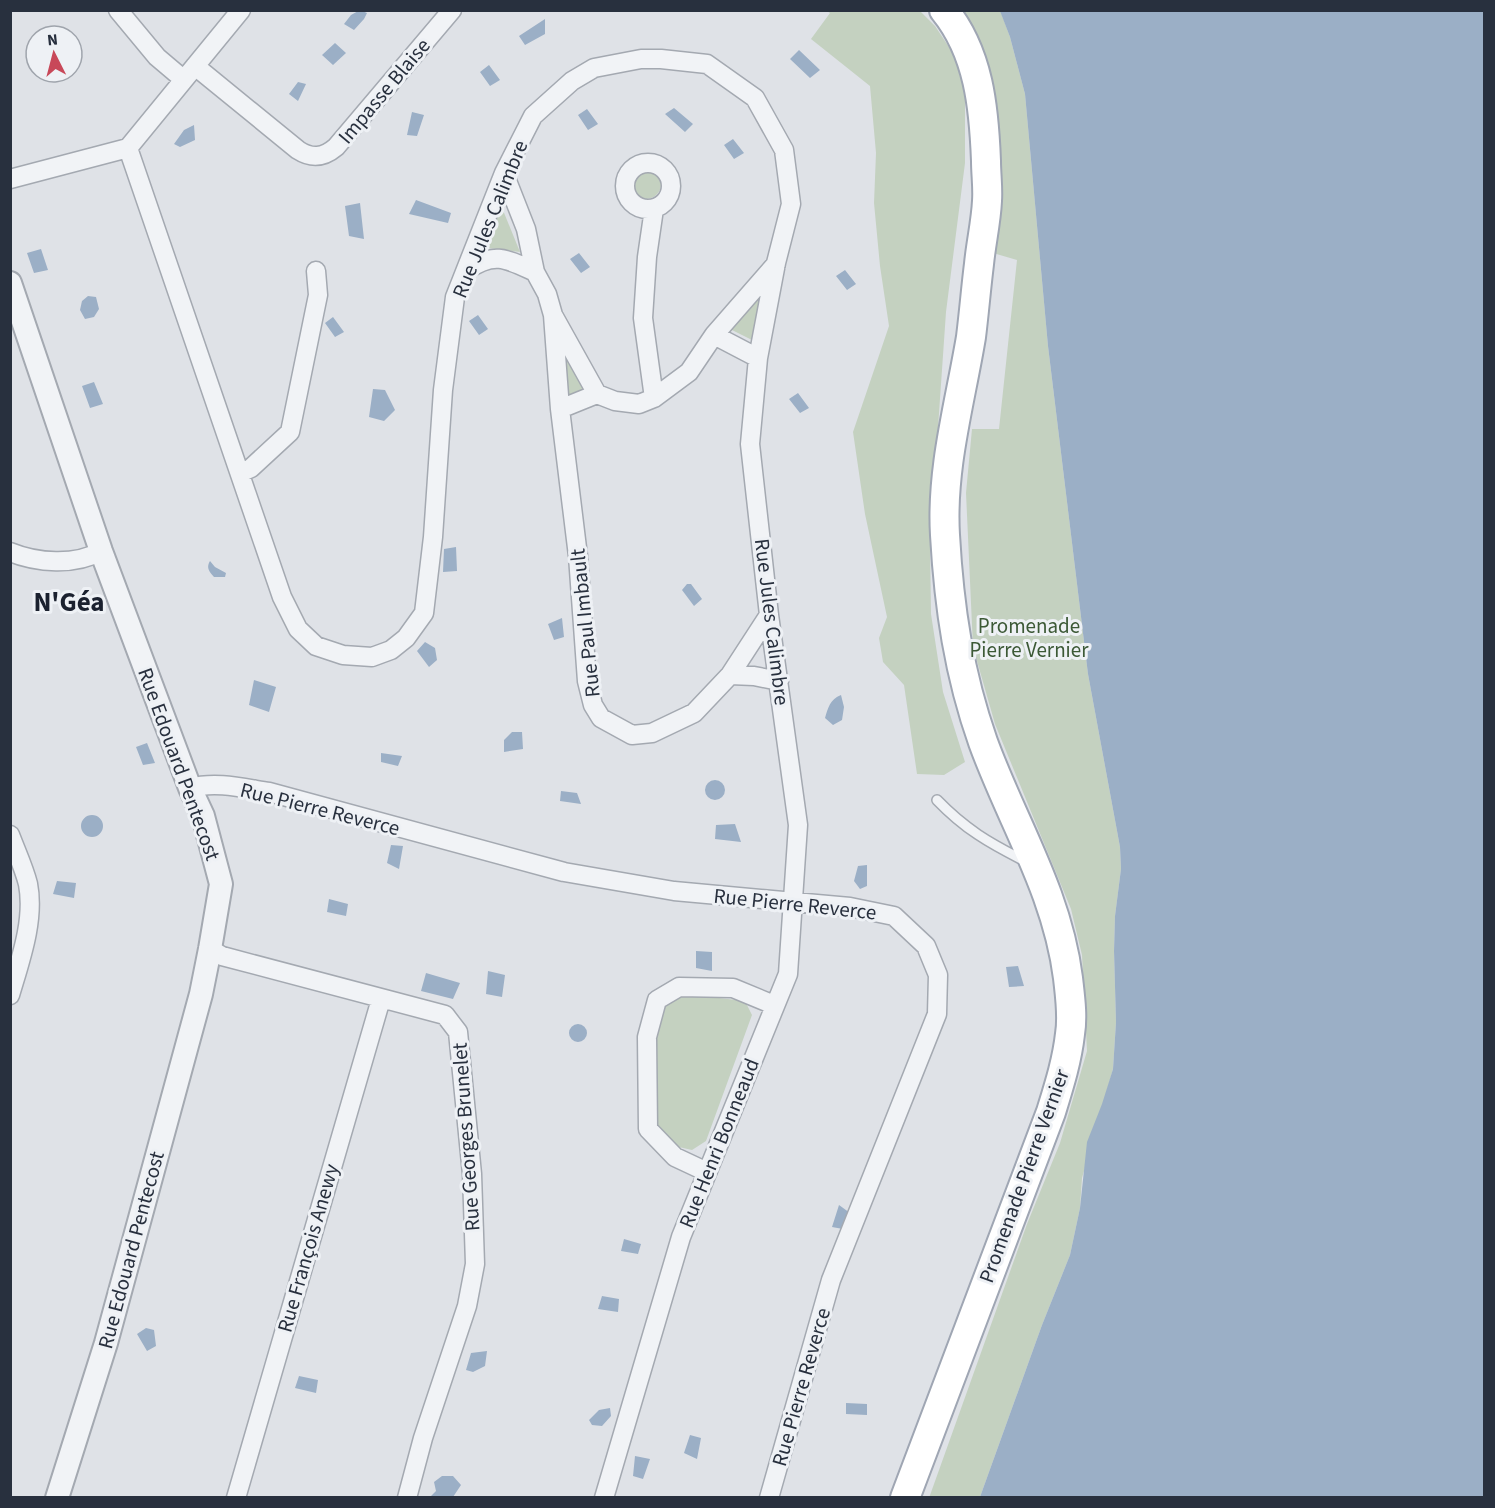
<svg xmlns="http://www.w3.org/2000/svg" width="1495" height="1508" font-family="'Source Sans 3',sans-serif">
<rect width="100%" height="100%" fill="#dfe2e7"/>
<path fill="#c4d1c0" d="M 1000,10 L 1010,37 L 1025,94 L 1048,346 L 1088,674 L 1120,847 L 1121,869 L 1115,916 L 1114,951 L 1116,1022 L 1113,1069 L 1082,1178 L 1080,1208 L 1070,1255 L 1042,1325 L 980,1497 L 929,1498 L 1027,1224 L 1060,1143 L 1087,1051 L 1082,955 L 1071,909 L 995,724 L 973,647 L 966,493 L 972,429 L 999,429 L 1017,260 L 993,253 L 1000,149 L 996,122 L 958,11 Z
M 827,11 L 920,11 L 935,26 L 957,59 L 965,96 L 965,163 L 946,312 L 930,543 L 931,614 L 943,692 L 965,762 L 944,775 L 917,774 L 904,685 L 883,662 L 879,638 L 887,617 L 865,514 L 853,432 L 889,326 L 880,266 L 874,203 L 876,153 L 870,86 L 811,39 L 830,13 Z
M631 184a15 15 0 1 1 30 0a15 15 0 1 1-30 0Z
M 498,198 L 520,252 L 480,247 Z
M 761,289 L 754,341 L 728,328 Z
M 555,326 L 592,391 L 560,403 Z
M 685,994 L 745,1001 L 752,1015 L 706,1141 L 692,1150 L 670,1145 L 657,1127 L 653,1046 L 666,1001 Z"/>
<path fill="#9bafc6" d="M 360,10 L 367,13 L 364,19 L 354,30 L 344,24 L 351,15 Z
M 1000,11 L 1484,11 L 1484,1497 L 980,1497 L 1042,1325 L 1070,1255 L 1080,1208 L 1087,1142 L 1102,1104 L 1113,1069 L 1116,1022 L 1114,951 L 1115,916 L 1121,869 L 1120,847 L 1088,674 L 1048,346 L 1025,94 L 1010,37 Z
M 545,19 L 545,34 L 525,45 L 519,36 Z
M 335,43 L 346,53 L 333,65 L 322,55 Z
M 799,50 L 820,70 L 810,78 L 790,59 Z
M 489,65 L 500,80 L 490,86 L 480,72 Z
M 298,82 L 306,84 L 298,101 L 289,94 Z
M 674,108 L 693,124 L 685,132 L 665,114 Z
M 587,109 L 598,124 L 588,130 L 578,115 Z
M 412,112 L 424,115 L 417,136 L 407,135 Z
M 194,125 L 195,140 L 180,147 L 174,144 L 184,130 Z
M 733,139 L 744,153 L 734,159 L 724,145 Z
M 416,200 L 451,213 L 448,223 L 409,214 Z
M 360,203 L 364,239 L 349,236 L 345,206 Z
M 41,249 L 48,270 L 34,273 L 27,253 Z
M 579,253 L 590,267 L 581,273 L 570,259 Z
M 845,270 L 856,284 L 847,290 L 836,276 Z
M 88,296 L 96,297 L 99,309 L 94,317 L 85,319 L 80,310 L 82,301 Z
M 478,315 L 488,329 L 479,335 L 469,321 Z
M 333,317 L 344,332 L 335,337 L 325,323 Z
M 94,382 L 103,404 L 90,408 L 82,386 Z
M 373,389 L 385,390 L 395,410 L 384,421 L 369,417 Z
M 798,393 L 809,408 L 800,413 L 789,399 Z
M 456,547 L 457,571 L 443,572 L 444,549 Z
M 210,561 L 215,567 L 226,573 L 225,577 L 214,577 C 209,571 206,568 210,561 Z
M 687,584 L 691,584 L 702,599 L 694,606 L 682,590 Z
M 562,618 L 564,637 L 554,640 L 548,624 Z
M 425,642 L 435,648 L 437,660 L 429,667 L 417,651 Z
M 254,680 L 276,687 L 269,712 L 249,705 Z
M 841,695 L 844,707 L 842,720 L 833,725 L 825,718 C 828,708 830,699 841,695 Z
M 512,732 L 522,732 L 523,749 L 504,752 L 504,740 Z
M 147,743 L 155,763 L 143,765 L 136,747 Z
M 381,753 L 402,756 L 398,766 L 381,762 Z
M705 790a10 10 0 1 1 20 0a10 10 0 1 1-20 0Z
M 561,791 L 577,793 L 581,804 L 560,801 Z
M81 826a11 11 0 1 1 22 0a11 11 0 1 1-22 0Z
M 735,824 L 741,842 L 715,839 L 716,825 Z
M 391,845 L 403,846 L 399,869 L 387,863 Z
M 867,865 L 867,886 L 860,889 L 854,881 L 858,866 Z
M 57,881 L 76,883 L 74,898 L 53,894 Z
M 329,899 L 348,904 L 346,916 L 327,912 Z
M 696,951 L 712,952 L 712,971 L 696,968 Z
M 1018,966 L 1024,986 L 1009,987 L 1006,967 Z
M 488,971 L 505,975 L 502,997 L 486,994 Z
M 426,973 L 460,983 L 453,999 L 421,991 Z
M569 1033a9 9 0 1 1 18 0a9 9 0 1 1-18 0Z
M 839,1205 L 850,1213 L 843,1229 L 832,1227 Z
M 624,1239 L 641,1244 L 638,1254 L 621,1251 Z
M 602,1296 L 619,1299 L 618,1312 L 598,1309 Z
M 146,1328 L 154,1330 L 156,1346 L 147,1351 L 137,1334 Z
M 487,1351 L 485,1366 L 473,1372 L 466,1370 L 471,1353 Z
M 299,1376 L 318,1380 L 316,1393 L 295,1388 Z
M 846,1403 L 867,1404 L 867,1415 L 846,1414 Z
M 610,1408 L 611,1416 L 602,1426 L 592,1425 L 589,1420 L 599,1410 Z
M 690,1435 L 701,1438 L 697,1459 L 684,1453 Z
M 635,1456 L 650,1459 L 643,1479 L 633,1476 Z
M 442,1476 L 453,1476 L 461,1485 L 453,1497 L 430,1497 L 436,1491 L 434,1482 Z"/>
<g fill="none" stroke-linecap="round" stroke-linejoin="round">
<g stroke="#a4a9b1" stroke-width="12">
<path id="service" d="M 937,800 C 965,829 989,843 1025,861"/>
</g>
<g stroke="#a4a9b1" stroke-width="21">
<path id="minor" d="M 118,10 L 157,57 L 183,79
M 241,10 L 128,148 L 282,597 L 298,629 L 316,646 L 343,655 L 372,657 L 391,650 L 406,638 L 424,613 L 433,537 L 443,390 L 455,297 L 504,173 L 533,116 L 572,81 L 594,68 L 641,59 L 661,59 L 707,64 L 755,98 L 784,150 L 791,204 L 776,263 L 758,358 L 750,444 L 769,615 L 798,825 L 788,974 L 681,1237 L 604,1498
M 195,66 L 298,150 C 312,159 323,158 336,147 L 452,10
M625 186a23 23 0 1 1 46 0a23 23 0 1 1-46 0Z
M 504,173 L 526,229 L 535,272 L 547,294 L 553,315 L 597,394 L 615,401 L 639,404 L 654,398 L 689,372 L 714,335 L 758,358
M 10,179 L 128,148
M 467,270 C 495,251 507,259 535,272
M 553,315 L 560,409 L 578,556 L 587,681 L 593,705 L 601,718 L 632,735 L 652,733 L 694,713 L 730,675 L 769,615
M 714,335 L 776,264
M 654,398 L 643,318 L 647,257 L 654,209
M 560,409 L 597,394
M 240,473 L 251,468 L 290,432 L 318,295 L 316,271
M 10,552 C 37,563 75,566 101,551
M 730,675 L 754,676 L 779,681
M 190,788 C 216,781 243,788 269,792 L 564,872 L 674,891 L 850,907 L 894,916 L 926,946 L 938,975 L 937,1014 L 831,1280 L 769,1498
M 10,835 C 16,851 24,868 28,884 C 35,920 20,961 10,995
M 210,949 L 222,956 L 445,1015 L 458,1032 L 472,1174 L 475,1264 L 467,1306 L 423,1438 L 407,1498
M 707,1172 L 675,1157 L 648,1129 L 647,1037 L 657,1000 L 679,987 L 733,988 L 774,1005
M 236,1498 L 381,999"/>
</g>
<g stroke="#a4a9b1" stroke-width="26">
<path id="tertiary" d="M 10,283 L 101,551 L 190,788 L 203,816 L 221,884 L 210,949 L 201,994 L 106,1343 L 57,1498"/>
</g>
<g stroke="#9fa6b3" stroke-width="32">
<path id="primary" d="M 905,1498 L 1051,1112 C 1059,1086 1067,1061 1070,1034 C 1073,1016 1070,996 1068,978 C 1057,891 1012,822 983,742 C 959,674 949,607 945,535 C 941,468 960,403 971,337 C 974,313 976,288 979,264 C 981,243 986,222 987,201 C 988,188 986,174 986,161 C 984,108 979,53 944,10"/>
</g>
<use href="#service" stroke="#f1f3f6" stroke-width="9"/>
<use href="#minor" stroke="#f1f3f6" stroke-width="18"/>
<use href="#tertiary" stroke="#f1f3f6" stroke-width="22"/>
<use href="#primary" stroke="#fff" stroke-width="28"/>
</g>
<g text-anchor="middle" stroke-width="6" stroke-linejoin="round" paint-order="stroke">
<g font-size="21" fill="#28303e" stroke="#eef1f5">
<text transform="translate(384 91) rotate(-50)" y="7">Impasse Blaise</text>
<text transform="translate(490 219) rotate(-68)" y="7">Rue Jules Calimbre</text>
<text transform="translate(772 622) rotate(83)" y="7">Rue Jules Calimbre</text>
<text transform="translate(585 623) rotate(-96)" y="7">Rue Paul Imbault</text>
<text transform="translate(179 764) rotate(70)" y="7">Rue Edouard Pentecost</text>
<text transform="translate(320 809) rotate(14)" y="7">Rue Pierre Reverce</text>
<text transform="translate(795 904) rotate(6)" y="7">Rue Pierre Reverce</text>
<text transform="translate(466 1137) rotate(-94)" y="7">Rue Georges Brunelet</text>
<text transform="translate(719 1143) rotate(-68)" y="7">Rue Henri Bonneaud</text>
<text transform="translate(1024 1176) rotate(-70)" y="7">Promenade Pierre Vernier</text>
<text transform="translate(308 1248) rotate(-74)" y="7">Rue François Anewy</text>
<text transform="translate(131 1250) rotate(-75)" y="7">Rue Edouard Pentecost</text>
<text transform="translate(801 1387) rotate(-74)" y="7">Rue Pierre Reverce</text>
</g>
<g font-size="21" fill="#3c5936" stroke="#eef1f5">
<text x="1029" y="633">Promenade<tspan x="1029" dy="24">Pierre Vernier</tspan></text>
</g>
<g font-size="27" font-weight="bold" fill="#1b212f" stroke="#eef1f5">
<text x="69" y="611">N'Géa</text>
</g>
</g>
<rect width="1495" height="1508" fill="none" stroke="#28303e" stroke-width="24"/>
<g transform="translate(54 54) rotate(354)"><circle r="28" fill="#eef1f5" stroke="#9fa4ac" stroke-width="1.5"/>
<path d="M0-4.5L10 22L0 15L-10 22Z" fill="#c84859"/>
<text y="-9" font-size="16" font-weight="bold" text-anchor="middle" fill="#28303e">N</text>
</g>
</svg>
